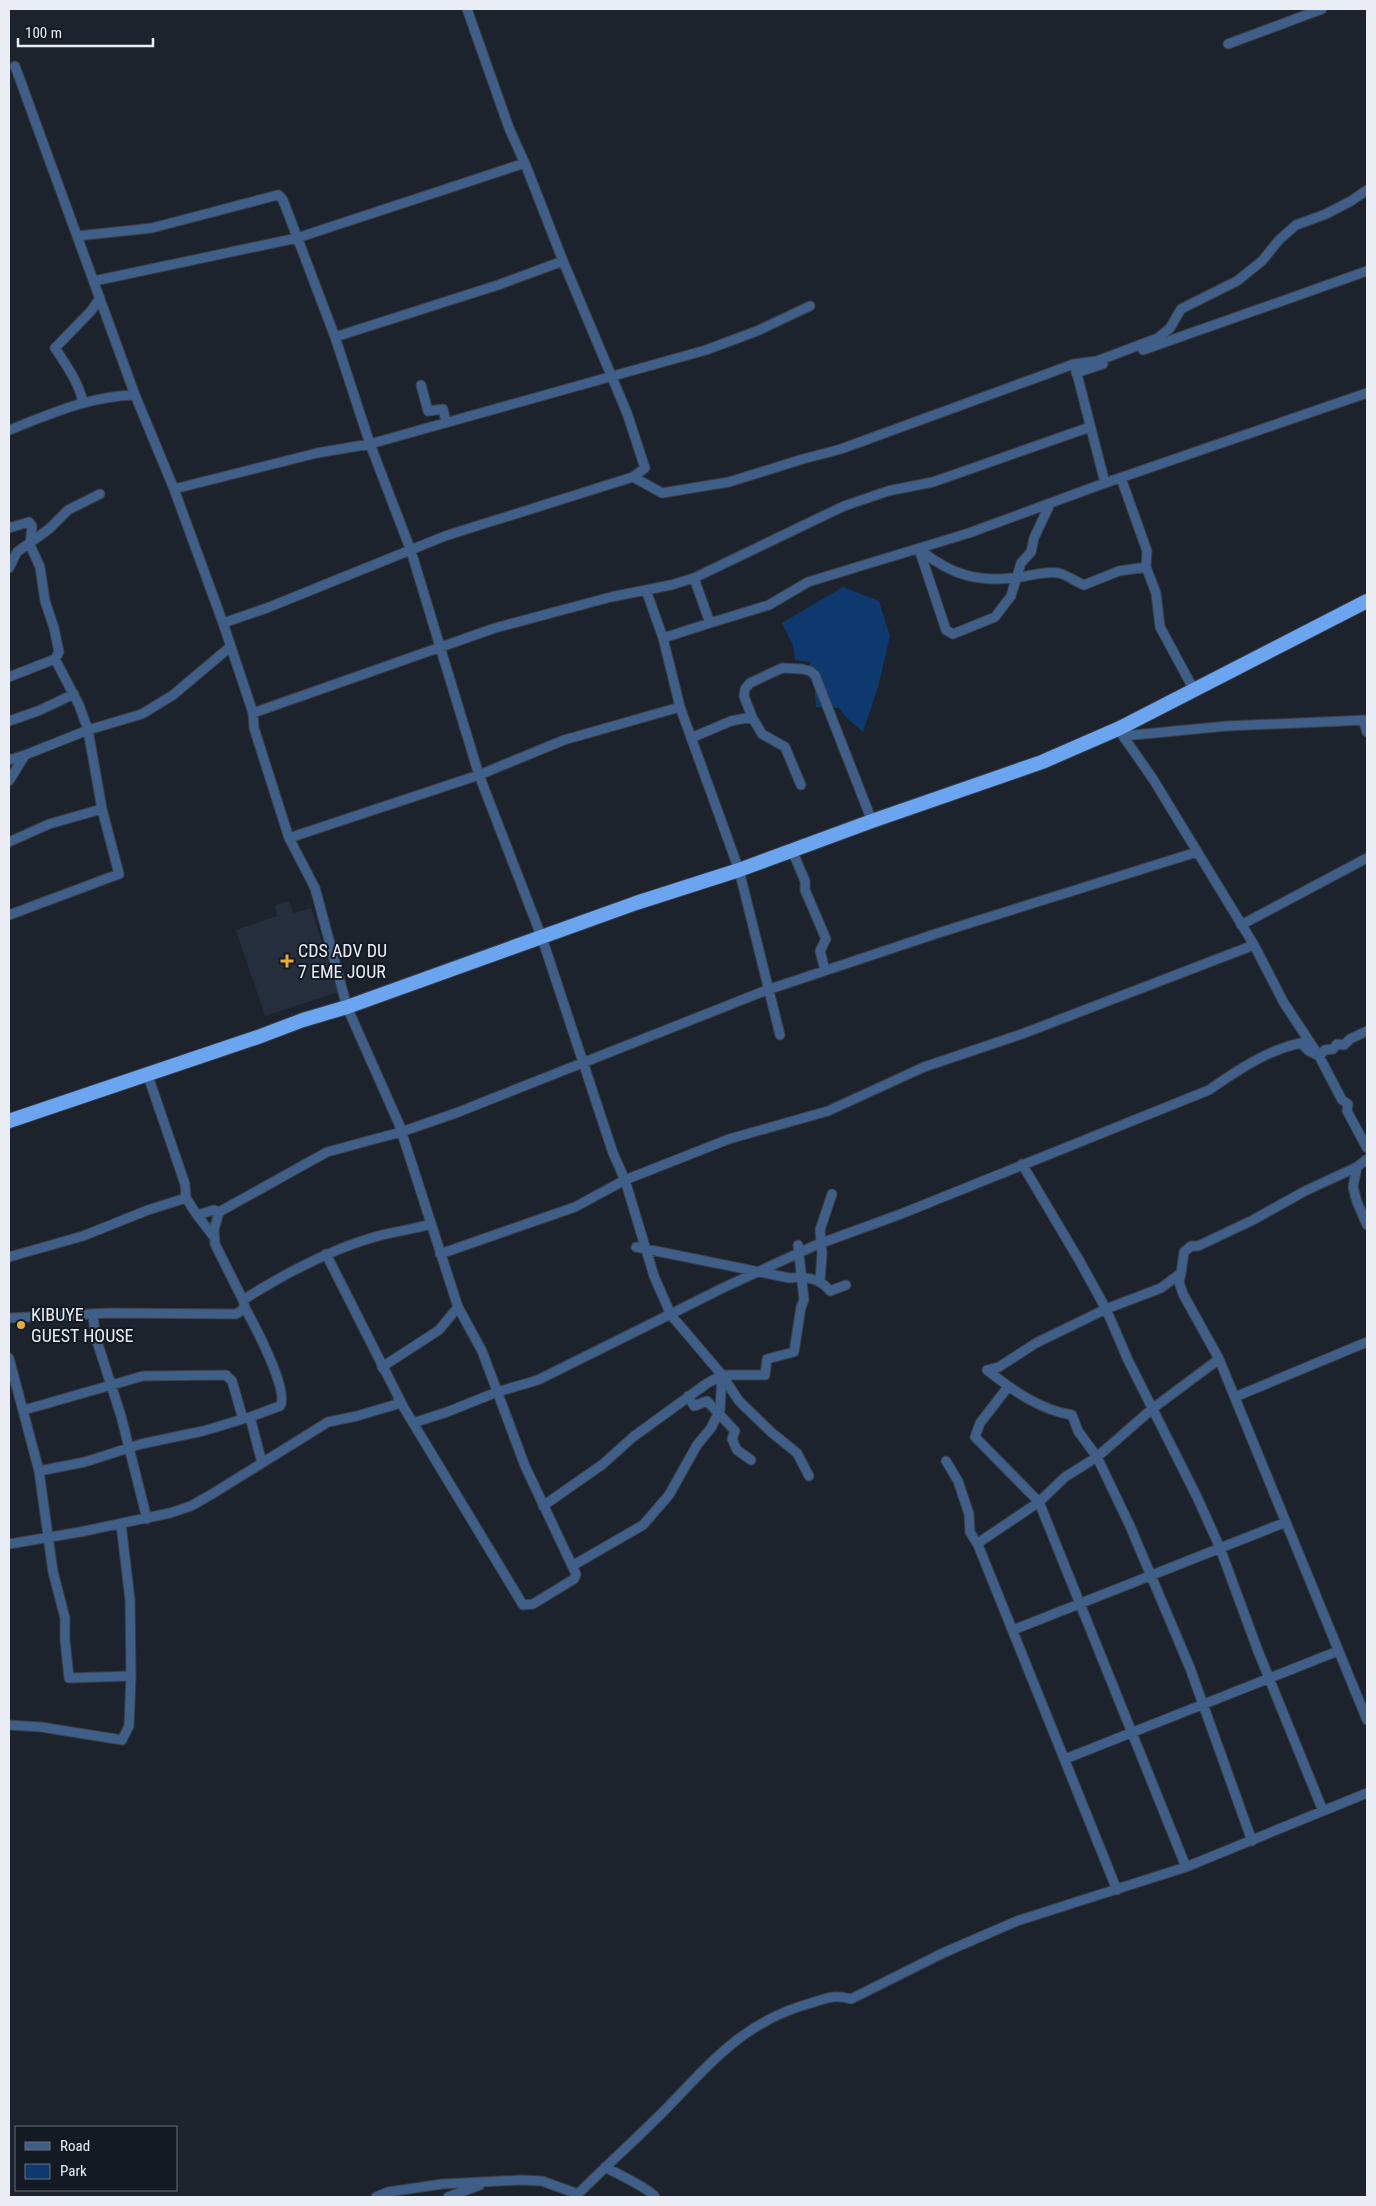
<svg xmlns="http://www.w3.org/2000/svg" width="1376" height="2206" font-family="'Roboto Condensed',sans-serif">
<rect width="100%" height="100%" fill="#1d232c"/>
<path fill="#242e3c" d="M 289,901 L 293,913 L 311,908 L 338,992 L 265,1016 L 236,930 L 277,916 L 275,905 Z"/>
<path fill="#0e396e" d="M 843,587 L 879,601 L 890,636 L 878,687 L 863,732 L 845,716 L 839,708 L 816,707 L 814,683 L 804,673 L 811,662 L 795,660 C 794,640 789,640 782,623 Z"/>
<g fill="none" stroke-linecap="round" stroke-linejoin="round">
<g stroke="#3a3f48" stroke-width="11">
<path id="minor" d="M 467,9 L 509,128 L 526,166 L 563,261 L 627,413 L 645,468 L 633,477
M 1228,44 L 1322,9
M 15,66 L 135,395 L 174,489 L 223,623 L 253,713 L 254,728 L 289,838 L 315,888 L 347,1007 L 399,1124 L 458,1307 L 482,1351 L 525,1466 L 576,1574 L 574,1579 L 533,1604 L 523,1605 L 401,1403
M 77,236 L 152,228 L 274,196 L 279,195 L 283,200 L 335,337 L 370,444 L 411,551 L 479,775 L 542,938 L 613,1153 L 625,1180 L 654,1276 L 671,1315 L 722,1375 L 739,1401 L 771,1432 L 797,1453 L 809,1476
M 94,281 L 297,238 L 525,163
M 335,337 L 498,285 L 563,261
M 1143,350 L 1367,271
M 1076,370 L 1105,483
M 1076,373 L 1103,364
M 421,385 L 428,411 L 443,409 L 446,422
M 83,403 C 79,382 66,365 55,348 L 91,311 L 100,298
M 9,430 C 50,414 90,396 135,395
M 1121,478 L 1147,551 L 1146,567
M 174,489 L 317,453 L 370,444 L 706,350 L 757,331 L 810,306
M 1050,504 L 1034,538 L 1031,552 L 1021,563 L 1011,596 L 1001,609 L 995,617 L 953,634 L 946,630 L 919,549 C 952,576 979,583 1021,577 C 1032,575 1048,571 1059,573 C 1067,575 1076,582 1084,585 L 1119,571 L 1146,567 L 1156,593 L 1160,627 L 1194,690
M 9,528 L 29,522 L 32,526 L 30,545 L 40,567 L 45,601 L 54,628 L 59,652 L 55,659 L 79,705 L 88,730 L 102,809 L 119,874 L 9,915
M 9,568 L 17,552 L 49,529 L 68,510 L 100,494
M 694,578 L 710,623 L 769,605 L 808,582 L 969,533 L 1105,483 L 1367,393
M 646,590 L 663,638 L 680,707 L 739,870 L 780,1035
M 223,623 L 267,608 L 445,536 L 633,477 L 662,493 L 729,482 L 803,459 L 841,449 L 1074,364 L 1097,361 L 1158,338 L 1170,328 L 1181,309 L 1237,281 L 1262,261 L 1279,240 L 1296,225 L 1326,214 L 1351,201 L 1367,190
M 663,638 L 710,623
M 9,677 L 55,659
M 253,713 L 495,628 L 611,597 L 671,585 L 694,578 L 844,506 L 888,491 L 933,482 L 1090,427
M 1363,720 L 1367,732
M 9,721 L 38,711 L 74,694
M 1120,728 L 1123,736 L 1153,779 L 1254,945 L 1284,1003 L 1319,1056 L 1342,1100 L 1348,1104 L 1347,1111 L 1367,1148
M 1123,736 L 1227,726 L 1367,720
M 691,738 L 731,721 L 752,717
M 9,760 L 25,755 L 88,730 L 142,714 L 173,695 L 230,647
M 9,781 L 25,755
M 801,785 L 785,747 L 762,734 L 752,717 L 744,696 L 745,689 L 750,683 L 782,668 L 802,669 L 810,671 L 815,675 L 872,821
M 289,838 L 479,775 L 564,740 L 680,707
M 9,842 L 49,824 L 102,809
M 792,850 L 805,881 L 805,890 L 826,939 L 820,951 L 825,970
M 1241,925 L 1367,858
M 147,1073 L 185,1184 L 186,1198 L 197,1215 L 214,1210 L 219,1212 L 214,1230 L 215,1244 L 243,1300
M 1022,1164 L 1079,1260 L 1106,1309 L 1128,1360 L 1197,1497 L 1220,1548 L 1258,1651 L 1323,1811
M 1357,1167 L 1353,1187 L 1357,1202 L 1367,1225
M 219,1212 L 327,1152 L 401,1132 L 456,1113 L 767,990 L 938,933 L 1197,852
M 197,1215 L 214,1237
M 636,1247 L 790,1278 C 806,1276 820,1278 830,1291 L 846,1285
M 326,1254 L 403,1406
M 440,1254 L 575,1207 L 625,1180 L 729,1139 L 828,1111 L 924,1067 L 1022,1034 L 1254,945
M 9,1257 L 83,1236 L 148,1210 L 186,1198
M 1181,1273 L 1179,1282 L 1183,1294 L 1219,1359 L 1367,1720
M 820,1281 L 822,1253 L 820,1230 L 832,1194
M 245,1308 C 254,1324 290,1392 280,1406 L 250,1417 L 262,1463
M 93,1314 L 95,1335 L 121,1416 L 147,1519
M 9,1318 L 109,1313 L 236,1314 L 245,1308 L 243,1300 C 284,1274 325,1252 371,1238 C 390,1232 411,1230 431,1224
M 9,1358 L 39,1471 L 53,1572 L 65,1618 L 65,1640 L 69,1678 L 131,1676
M 385,1371 L 382,1367 L 439,1330 L 458,1307
M 1008,1387 L 980,1423 L 975,1437 L 1039,1502 L 1186,1867
M 688,1396 L 694,1406 L 707,1401 L 735,1431 L 732,1439 L 737,1450 L 751,1460
M 1235,1397 L 1367,1342
M 24,1410 L 143,1376 L 226,1375 L 232,1381 L 243,1419
M 411,1419 L 413,1423 L 447,1412 L 497,1392 L 538,1380 L 725,1287 L 816,1245 L 901,1214 L 1209,1090 C 1238,1070 1267,1050 1301,1043 L 1309,1051 L 1319,1056 L 1325,1050 L 1333,1049 L 1337,1044 L 1344,1045 L 1350,1039 L 1367,1031
M 946,1461 L 958,1481 L 969,1514 L 970,1532 L 978,1545
M 39,1471 L 85,1462 L 141,1444 L 203,1431 L 250,1417
M 543,1506 L 603,1464 L 633,1437 L 706,1384 L 722,1375 L 765,1375 L 767,1359 L 794,1352 L 801,1307 L 804,1300 L 798,1245
M 9,1544 L 80,1532 L 170,1513 L 191,1506 L 212,1494 L 328,1422 L 357,1416 L 401,1403 L 398,1399
M 572,1566 L 643,1525 L 669,1495 L 697,1445 L 711,1428 L 720,1410 L 722,1375
M 1013,1630 L 1286,1522
M 9,1725 L 41,1727 L 122,1740 L 129,1726 L 131,1676 L 130,1600 L 121,1524
M 1065,1759 L 1338,1651
M 1252,1841 L 1190,1668 L 1130,1526 L 1097,1457 L 1078,1431 L 1072,1415 C 1040,1410 1012,1390 987,1370 L 999,1367 L 1036,1343 L 1106,1309 L 1161,1288 L 1181,1273 L 1184,1252 L 1191,1246 L 1198,1246 L 1253,1220 L 1305,1191 L 1357,1167 L 1367,1159
M 1117,1890 L 978,1545 L 981,1541 L 1039,1502 L 1065,1477 L 1097,1457 L 1152,1409 L 1219,1359
M 605,2167 C 616,2173 650,2189 655,2197
M 376,2197 L 388,2192 L 442,2184 L 521,2180 L 542,2181 L 578,2194 C 606,2166 635,2140 663,2112 C 710,2064 742,2022 811,2003 C 827,1998 834,1994 851,1999 L 943,1953 L 1017,1921 L 1186,1867 L 1367,1793
M 448,2197 L 480,2185"/>
</g>
<g stroke="#3a3f48" stroke-width="16">
<path id="trunk" d="M 9,1121 L 258,1037 L 303,1020 L 347,1007 L 636,903 L 739,870 L 872,821 L 1042,762 L 1120,728 L 1367,601"/>
</g>
<use href="#minor" stroke="#3f5f88" stroke-width="9"/>
<use href="#trunk" stroke="#6ca5ef" stroke-width="14"/>
</g>
<g fill="#e8ab37" stroke="#141a23" stroke-width="2">
<path d="M284.5 953.5h5v5h5v5h-5v5h-5v-5h-5v-5h5z"/>
<circle cx="21" cy="1325" r="5"/>
</g>
<g text-anchor="middle" stroke-width="4" stroke-linejoin="round" paint-order="stroke">
<g font-size="18" fill="#eaeef4" stroke="#141a23" text-anchor="start">
<text x="298" y="957">CDS ADV DU<tspan x="298" dy="21">7 EME JOUR</tspan></text>
<text x="31" y="1321">KIBUYE<tspan x="31" dy="21">GUEST HOUSE</tspan></text>
</g>
</g>
<rect width="1376" height="2206" fill="none" stroke="#eaeef4" stroke-width="20"/>
<rect x="15" y="2126" width="162" height="65" fill="#141a23" stroke="#6a6f77"/>
<rect x="25" y="2142" width="25" height="8" fill="#3f5f88" stroke="#6a6f77"/>
<text x="60" y="2151" font-size="15" fill="#eaeef4">Road</text>
<rect x="25" y="2164" width="25" height="15" fill="#0e396e" stroke="#6a6f77"/>
<text x="60" y="2176" font-size="15" fill="#eaeef4">Park</text>
<path d="M18 38v8h135v-8" fill="none" stroke="#eaeef4" stroke-width="2.5"/>
<text x="25" y="38" font-size="15" fill="#eaeef4" stroke="#141a23" stroke-width="4" paint-order="stroke">100 m</text>
</svg>
